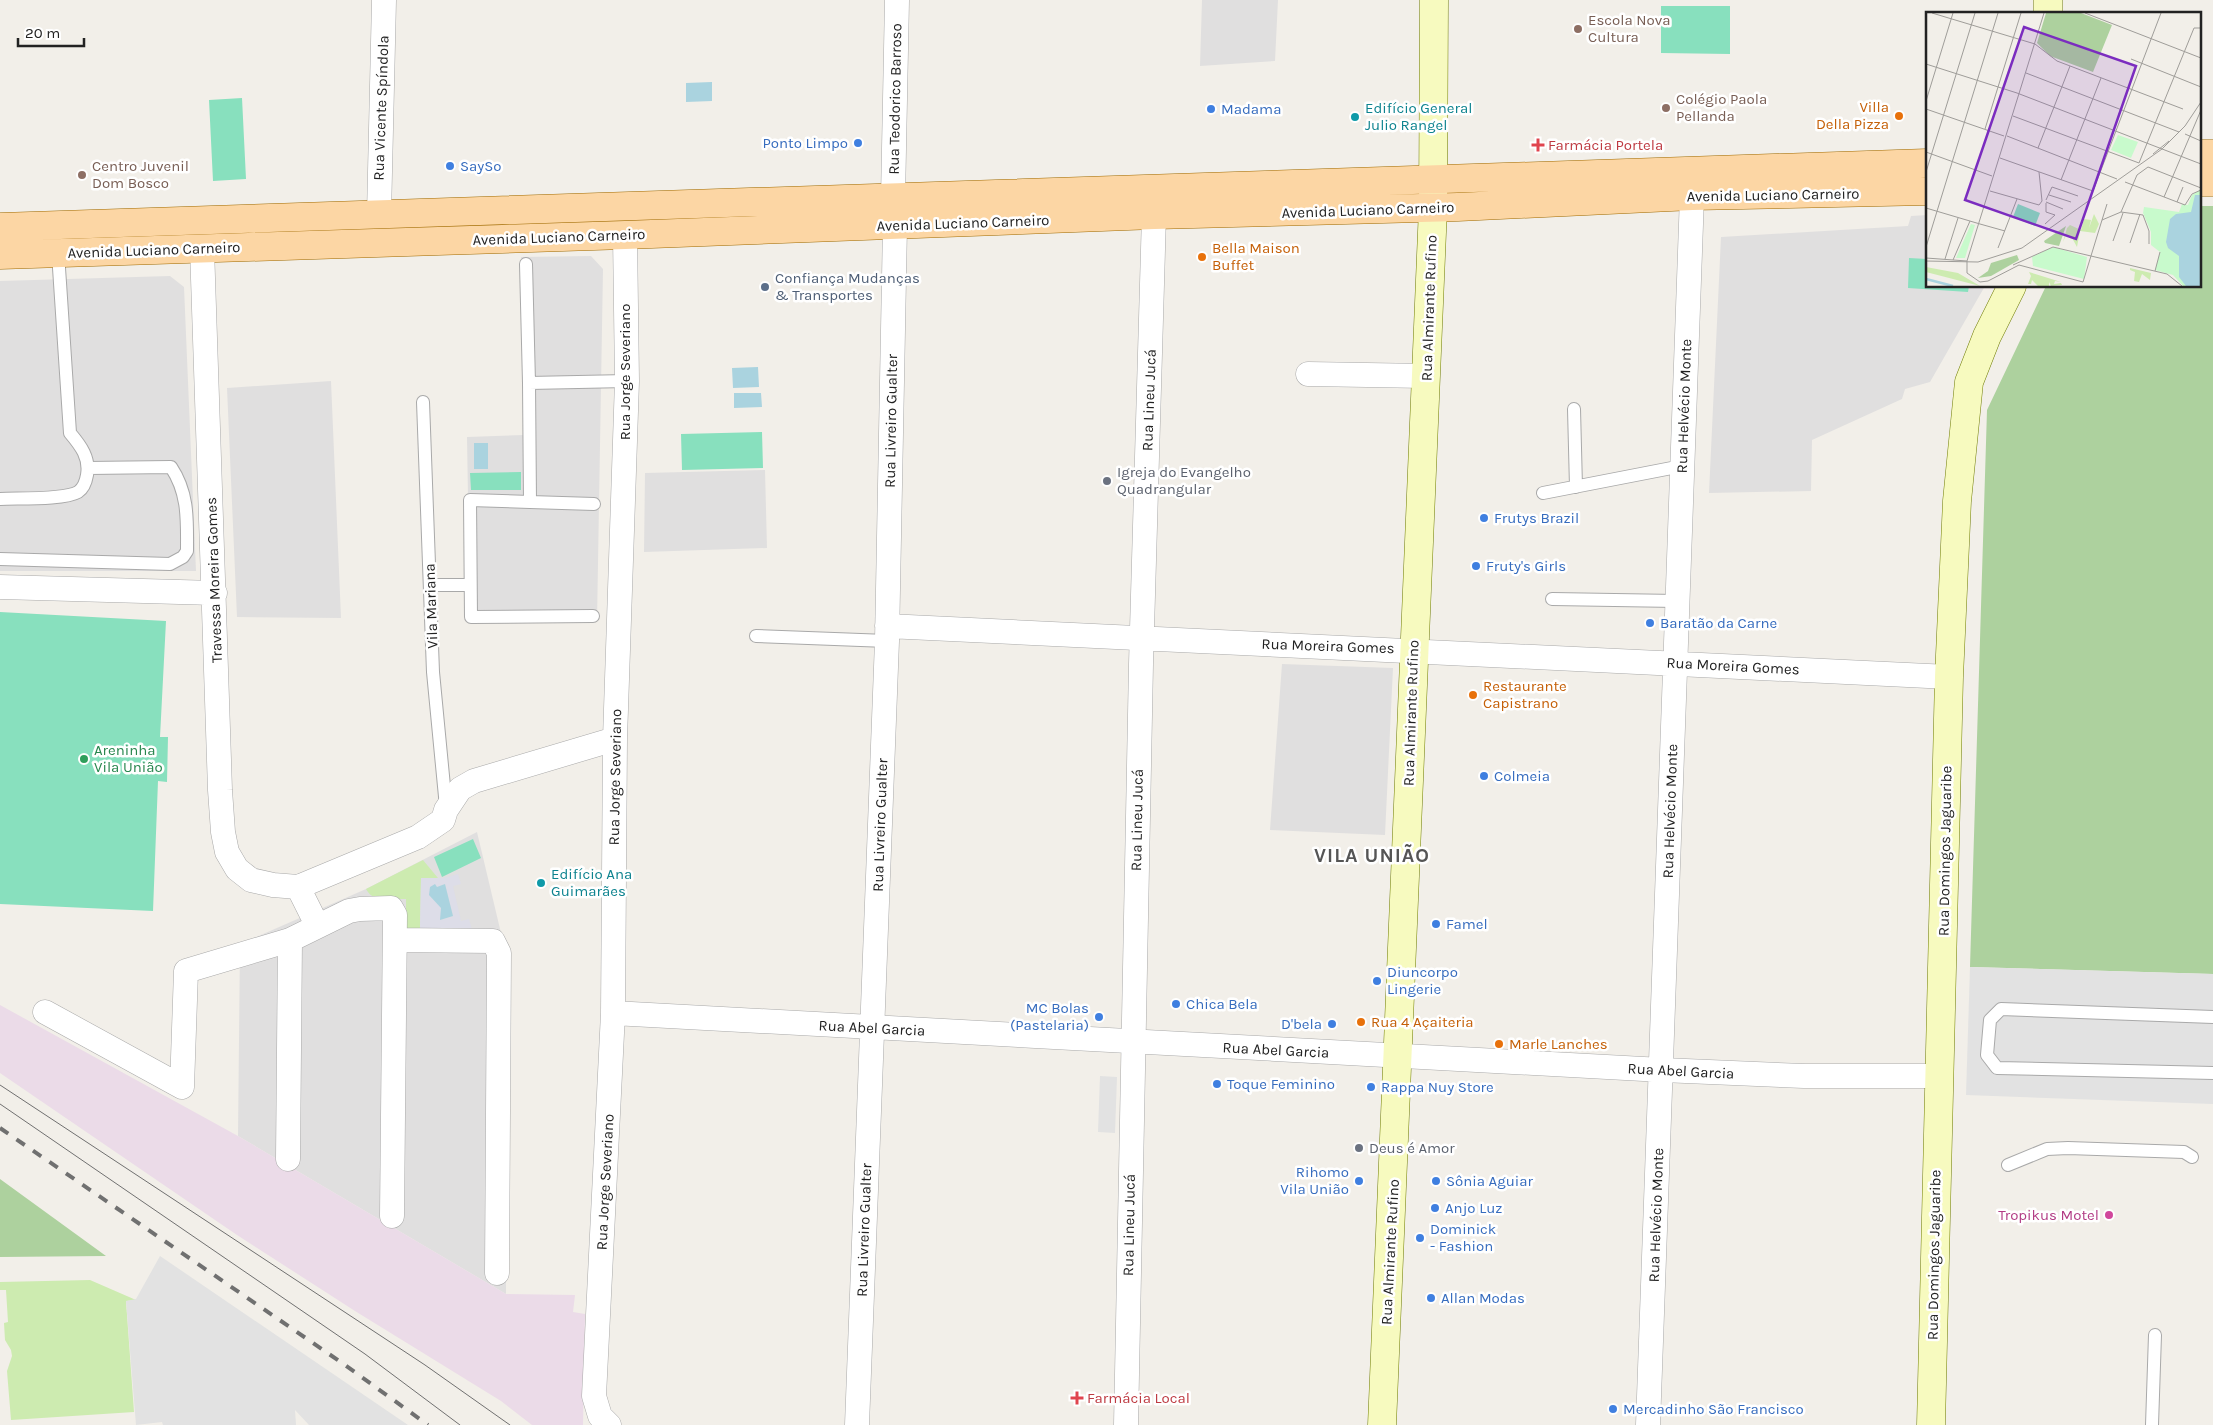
<svg xmlns="http://www.w3.org/2000/svg" width="2213" height="1425" font-family="Karla,sans-serif">
<rect width="100%" height="100%" fill="#f2efe9"/>
<path fill="#e0dfdf" d="M 1202,0 L 1278,0 L 1275,61 L 1200,66 Z
M 1927,215 L 1927,286 L 1985,286 L 1930,382 L 1905,389 L 1902,399 L 1812,440 L 1811,491 L 1709,493 L 1721,237 L 1908,226 L 1911,216 Z
M 591,256 L 603,269 L 597,622 L 470,619 L 467,437 L 524,435 L 521,257 Z
M 170,276 L 184,287 L 196,571 L 0,571 L 0,281 Z
M 331,381 L 341,618 L 237,617 L 227,388 Z
M 765,470 L 767,548 L 644,552 L 645,473 Z
M 1282,664 L 1393,668 L 1385,835 L 1270,830 Z
M 477,832 L 505,950 L 506,1294 L 238,1136 L 240,944 L 366,889 Z"/>
<path fill="#ebdbe8" d="M 0,1005 L 238,1136 L 506,1294 L 575,1295 L 573,1312 L 585,1314 L 583,1425 L 532,1425 L 501,1401 L 355,1311 L 237,1235 L 0,1073 Z"/>
<path fill="#cdebb0" d="M 423,860 L 438,878 L 421,878 L 420,930 L 407,930 L 406,927 L 406,899 C 390,899 374,904 366,889 Z
M 90,1280 L 136,1300 L 126,1301 L 134,1412 L 11,1420 L 7,1371 L 12,1356 L 11,1350 L 5,1340 L 4,1323 L 8,1322 L 6,1290 L 0,1290 L 0,1282 Z"/>
<path fill="#add19e" d="M 2199,206 L 2213,206 L 2213,974 L 1970,967 L 1987,410 L 2046,286 L 2199,286 Z
M 0,1179 L 106,1256 L 0,1257 Z"/>
<path fill="#88e0be" d="M 1661,6 L 1730,6 L 1730,54 L 1661,53 Z
M 242,98 L 246,179 L 213,181 L 209,100 Z
M 1909,258 L 1927,259 L 1927,286 L 1969,286 L 1968,292 L 1908,288 Z
M 762,432 L 763,468 L 682,470 L 681,434 Z
M 521,472 L 521,490 L 471,490 L 470,473 Z
M 0,612 L 166,621 L 160,737 L 168,737 L 167,782 L 158,781 L 153,911 L 0,904 Z
M 473,839 L 481,858 L 442,877 L 434,857 Z"/>
<path fill="#e2e2e2" d="M 1970,967 L 2213,974 L 2213,1104 L 1966,1095 Z
M 1100,1076 L 1117,1077 L 1115,1133 L 1098,1132 Z
M 160,1256 L 408,1425 L 309,1425 L 295,1410 L 296,1425 L 163,1425 L 162,1422 L 136,1425 L 126,1301 L 136,1299 Z"/>
<path fill="#dddde8" fill-rule="evenodd" d="M 458,874 L 461,884 L 453,886 L 461,921 L 469,919 L 472,930 L 420,930 L 421,878 L 444,878 ZM 445,884 L 453,916 L 441,920 L 441,908 L 437,887 Z"/>
<path fill="#aad3df" d="M 712,82 L 712,101 L 686,102 L 686,83 Z
M 758,367 L 759,387 L 733,388 L 732,368 Z
M 734,393 L 761,393 L 762,407 L 734,408 Z
M 474,443 L 488,443 L 488,469 L 474,469 Z
M 435,884 L 437,887 L 445,884 L 453,916 L 440,920 L 441,908 L 429,895 L 430,887 Z"/>
<g fill="none" stroke-linecap="round" stroke-linejoin="round">
<g stroke="#a9a9a9" stroke-width="14">
<path id="lane" d="M 526,264 L 529,383 L 627,381
M 529,383 L 530,502 L 594,504
M 423,402 L 433,672 L 446,807
M 1574,409 L 1576,487
M 1543,493 L 1682,466
M 0,499 C 18,498 64,500 78,492 C 84,488 86,481 87,475 C 90,458 81,446 70,433 L 58,253
M 530,502 L 470,500 L 471,617 L 593,616
M 0,559 L 170,564 L 183,557 L 187,551 C 187,521 189,494 171,467 L 88,468
M 430,585 L 465,585
M 1552,599 L 1677,601
M 756,636 L 887,641
M 2213,1017 L 2001,1009 L 1990,1020 L 1987,1055 L 1997,1068 L 2213,1073
M 2008,1165 L 2047,1149 L 2068,1148 L 2184,1152 L 2192,1157
M 2152,1425 L 2155,1335"/>
</g>
<g stroke="#a9a9a9" stroke-width="25">
<path id="street" d="M 893,198 L 897,0
M 379,215 L 384,0
M 202,248 L 220,790 L 223,832 L 227,852 L 237,869 L 251,880 L 273,885 L 298,887 L 418,837 L 443,820 L 446,810 L 460,789 L 474,781 L 615,739
M 1308,374 L 1426,376
M 0,587 L 215,593
M 887,626 L 1949,677
M 298,887 L 317,925
M 395,940 L 493,941 L 499,953 L 497,1273
M 45,1012 L 182,1087 L 186,971 L 290,940
M 613,1013 L 1662,1070 L 1804,1076 L 1940,1076
M 288,1159 L 290,940 L 349,911 L 360,909 L 391,908 L 395,915 L 392,1216
M 609,1425 L 600,1416 L 594,1396 L 613,1013 L 615,739 L 627,381 L 625,235
M 857,1425 L 887,641 L 895,226
M 1126,1425 L 1141,664 L 1154,215
M 1648,1425 L 1692,196"/>
</g>
<g stroke="#707d05" stroke-width="29">
<path id="secondary" d="M 2048,0 L 2048,14
M 1382,1425 L 1433,208 L 1434,0
M 1931,1425 L 1949,677 L 1957,501 L 1969,382 L 1987,336 L 2012,286"/>
</g>
<g stroke="#a06b00" stroke-width="29">
<path id="primary" d="M 2199,154 L 2213,154
M 2199,182 L 2213,182
M 0,227 L 1927,163
M 0,255 L 625,235 L 1154,215 L 1458,207 L 1692,196 L 1927,191"/>
</g>
<use href="#lane" stroke="#fff" stroke-width="12"/>
<use href="#street" stroke="#fff" stroke-width="24"/>
<use href="#secondary" stroke="#f7fabf" stroke-width="28"/>
<use href="#primary" stroke="#fcd6a4" stroke-width="28"/>
<path stroke="#707070" stroke-width="1" d="M 0,1085 L 425,1365 L 510,1425
M 0,1104 L 365,1354 L 460,1425"/>
<path stroke="#707070" stroke-width="4" stroke-dasharray="10 10" stroke-linecap="butt" d="M 0,1128 L 345,1365 L 428,1425"/>
</g>
<g fill="#8d6e63" stroke="#fff" stroke-width="2">
<circle cx="1578" cy="29" r="5"/>
<circle cx="1666" cy="108" r="5"/>
<circle cx="82" cy="175" r="5"/>
</g>
<g fill="#3f7fe0" stroke="#fff" stroke-width="2">
<circle cx="1211" cy="109" r="5"/>
<circle cx="858" cy="143" r="5"/>
<circle cx="450" cy="166" r="5"/>
<circle cx="1484" cy="518" r="5"/>
<circle cx="1476" cy="566" r="5"/>
<circle cx="1650" cy="623" r="5"/>
<circle cx="1484" cy="776" r="5"/>
<circle cx="1436" cy="924" r="5"/>
<circle cx="1377" cy="981" r="5"/>
<circle cx="1176" cy="1004" r="5"/>
<circle cx="1099" cy="1017" r="5"/>
<circle cx="1332" cy="1024" r="5"/>
<circle cx="1217" cy="1084" r="5"/>
<circle cx="1371" cy="1087" r="5"/>
<circle cx="1359" cy="1181" r="5"/>
<circle cx="1436" cy="1181" r="5"/>
<circle cx="1435" cy="1208" r="5"/>
<circle cx="1420" cy="1238" r="5"/>
<circle cx="1431" cy="1298" r="5"/>
<circle cx="1613" cy="1409" r="5"/>
</g>
<g fill="#e8710a" stroke="#fff" stroke-width="2">
<circle cx="1899" cy="116" r="5"/>
<circle cx="1202" cy="257" r="5"/>
<circle cx="1473" cy="695" r="5"/>
<circle cx="1361" cy="1022" r="5"/>
<circle cx="1499" cy="1044" r="5"/>
</g>
<g fill="#0f9aa8" stroke="#fff" stroke-width="2">
<circle cx="1355" cy="117" r="5"/>
<circle cx="541" cy="883" r="5"/>
</g>
<g fill="#e0444e" stroke="#fff" stroke-width="2">
<path d="M1535.5 137.5h5v5h5v5h-5v5h-5v-5h-5v-5h5z"/>
<path d="M1074.5 1390.5h5v5h5v5h-5v5h-5v-5h-5v-5h5z"/>
</g>
<circle fill="#5c6f8a" stroke="#fff" stroke-width="2" cx="765" cy="287" r="5"/>
<g fill="#6b7280" stroke="#fff" stroke-width="2">
<circle cx="1107" cy="481" r="5"/>
<circle cx="1359" cy="1148" r="5"/>
</g>
<circle fill="#2e9e5b" stroke="#fff" stroke-width="2" cx="84" cy="759" r="5"/>
<circle fill="#d1479c" stroke="#fff" stroke-width="2" cx="2109" cy="1215" r="5"/>
<g text-anchor="middle" stroke-width="5" stroke-linejoin="round" paint-order="stroke">
<g font-size="15" fill="#785e54" stroke="#fff" text-anchor="start">
<text x="1588" y="25">Escola Nova<tspan x="1588" dy="17">Cultura</tspan></text>
<text x="1676" y="104">Colégio Paola<tspan x="1676" dy="17">Pellanda</tspan></text>
<text x="92" y="171">Centro Juvenil<tspan x="92" dy="17">Dom Bosco</tspan></text>
</g>
<g font-size="15" fill="#222" stroke="#fff">
<text transform="translate(895 99) rotate(-89)" y="5">Rua Teodorico Barroso</text>
<text transform="translate(381 108) rotate(-88)" y="5">Rua Vicente Spíndola</text>
<text transform="translate(1773 195) rotate(-1)" y="5">Avenida Luciano Carneiro</text>
<text transform="translate(1368 210) rotate(-2)" y="5">Avenida Luciano Carneiro</text>
<text transform="translate(963 223) rotate(-2)" y="5">Avenida Luciano Carneiro</text>
<text transform="translate(559 237) rotate(-2)" y="5">Avenida Luciano Carneiro</text>
<text transform="translate(154 250) rotate(-2)" y="5">Avenida Luciano Carneiro</text>
<text transform="translate(1429 308) rotate(-88)" y="5">Rua Almirante Rufino</text>
<text transform="translate(625 372) rotate(-90)" y="5">Rua Jorge Severiano</text>
<text transform="translate(1149 400) rotate(-88)" y="5">Rua Lineu Jucá</text>
<text transform="translate(1684 406) rotate(-88)" y="5">Rua Helvécio Monte</text>
<text transform="translate(891 421) rotate(-89)" y="5">Rua Livreiro Gualter</text>
<text transform="translate(214 580) rotate(-92)" y="5">Travessa Moreira Gomes</text>
<text transform="translate(431 606) rotate(-92)" y="5">Vila Mariana</text>
<text transform="translate(1328 646) rotate(2)" y="5">Rua Moreira Gomes</text>
<text transform="translate(1733 666) rotate(3)" y="5">Rua Moreira Gomes</text>
<text transform="translate(1411 713) rotate(-88)" y="5">Rua Almirante Rufino</text>
<text transform="translate(615 777) rotate(-89)" y="5">Rua Jorge Severiano</text>
<text transform="translate(1670 811) rotate(-88)" y="5">Rua Helvécio Monte</text>
<text transform="translate(1137 820) rotate(-89)" y="5">Rua Lineu Jucá</text>
<text transform="translate(880 825) rotate(-88)" y="5">Rua Livreiro Gualter</text>
<text transform="translate(1945 851) rotate(-89)" y="5">Rua Domingos Jaguaribe</text>
<text transform="translate(872 1028) rotate(3)" y="5">Rua Abel Garcia</text>
<text transform="translate(1276 1050) rotate(3)" y="5">Rua Abel Garcia</text>
<text transform="translate(1681 1071) rotate(3)" y="5">Rua Abel Garcia</text>
<text transform="translate(605 1182) rotate(-87)" y="5">Rua Jorge Severiano</text>
<text transform="translate(1656 1215) rotate(-88)" y="5">Rua Helvécio Monte</text>
<text transform="translate(1129 1225) rotate(-89)" y="5">Rua Lineu Jucá</text>
<text transform="translate(864 1230) rotate(-88)" y="5">Rua Livreiro Gualter</text>
<text transform="translate(1390 1252) rotate(-87)" y="5">Rua Almirante Rufino</text>
<text transform="translate(1934 1255) rotate(-89)" y="5">Rua Domingos Jaguaribe</text>
</g>
<g font-size="15" fill="#c56008" stroke="#fff" text-anchor="start">
<text x="1889" y="112" text-anchor="end">Villa<tspan x="1889" dy="17">Della Pizza</tspan></text>
<text x="1212" y="253">Bella Maison<tspan x="1212" dy="17">Buffet</tspan></text>
<text x="1483" y="691">Restaurante<tspan x="1483" dy="17">Capistrano</tspan></text>
<text x="1371" y="1027">Rua 4 Açaiteria</text>
<text x="1509" y="1049">Marle Lanches</text>
</g>
<g font-size="15" fill="#0d838f" stroke="#fff" text-anchor="start">
<text x="1365" y="113">Edifício General<tspan x="1365" dy="17">Julio Rangel</tspan></text>
<text x="551" y="879">Edifício Ana<tspan x="551" dy="17">Guimarães</tspan></text>
</g>
<g font-size="15" fill="#366cbe" stroke="#fff" text-anchor="start">
<text x="1221" y="114">Madama</text>
<text x="848" y="148" text-anchor="end">Ponto Limpo</text>
<text x="460" y="171">SaySo</text>
<text x="1494" y="523">Frutys Brazil</text>
<text x="1486" y="571">Fruty's Girls</text>
<text x="1660" y="628">Baratão da Carne</text>
<text x="1494" y="781">Colmeia</text>
<text x="1446" y="929">Famel</text>
<text x="1387" y="977">Diuncorpo<tspan x="1387" dy="17">Lingerie</tspan></text>
<text x="1186" y="1009">Chica Bela</text>
<text x="1089" y="1013" text-anchor="end">MC Bolas<tspan x="1089" dy="17">(Pastelaria)</tspan></text>
<text x="1322" y="1029" text-anchor="end">D'bela</text>
<text x="1227" y="1089">Toque Feminino</text>
<text x="1381" y="1092">Rappa Nuy Store</text>
<text x="1349" y="1177" text-anchor="end">Rihomo<tspan x="1349" dy="17">Vila União</tspan></text>
<text x="1446" y="1186">Sônia Aguiar</text>
<text x="1445" y="1213">Anjo Luz</text>
<text x="1430" y="1234">Dominick<tspan x="1430" dy="17">- Fashion</tspan></text>
<text x="1441" y="1303">Allan Modas</text>
<text x="1623" y="1414">Mercadinho São Francisco</text>
</g>
<g font-size="15" fill="#be3a42" stroke="#fff" text-anchor="start">
<text x="1548" y="150">Farmácia Portela</text>
<text x="1087" y="1403">Farmácia Local</text>
</g>
<g font-size="15" fill="#4e5e75" stroke="#fff" text-anchor="start">
<text x="775" y="283">Confiança Mudanças<tspan x="775" dy="17">&amp; Transportes</tspan></text>
</g>
<g font-size="15" fill="#5b616d" stroke="#fff" text-anchor="start">
<text x="1117" y="477">Igreja do Evangelho<tspan x="1117" dy="17">Quadrangular</tspan></text>
<text x="1369" y="1153">Deus é Amor</text>
</g>
<g font-size="15" fill="#27864d" stroke="#fff" text-anchor="start">
<text x="94" y="755">Areninha<tspan x="94" dy="17">Vila União</tspan></text>
</g>
<g font-size="15" fill="#b23c85" stroke="#fff" text-anchor="end">
<text x="2099" y="1220">Tropikus Motel</text>
</g>
<g font-size="20" font-weight="bold" letter-spacing="1" fill="#555" stroke="#fff">
<text x="1372" y="862">VILA UNIÃO</text>
</g>
</g>
<g transform="translate(1926 12)">
<rect width="275" height="275" fill="#f2efe9"/>
<path d="M 168,202 L 173,212 L 169,221 L 154,219 L 151,235 L 145,224 L 140,223 L 137,230 L 141,216 L 144,213 L 155,218 L 158,207 L 165,208 L 163,216 ZM 0,255 L 32,261 L 54,274 L 0,260 ZM 204,256 L 225,261 L 224,268 L 216,262 L 213,270 L 208,269 L 209,260 L 204,258 ZM 103,260 L 135,270 L 129,269 L 128,272 L 135,271 L 136,273 L 125,274 L 123,270 L 123,274 L 112,274 L 106,268 L 105,272 L 102,272 L 105,264 Z" fill="#cdebb0"/>
<path d="M 120,1 L 155,1 L 186,13 L 167,60 L 124,44 L 111,31 ZM 140,214 L 133,234 L 119,231 L 118,229 ZM 91,243 L 93,248 L 65,264 L 52,266 L 62,259 L 65,251 Z" fill="#add19e"/>
<path d="M 192,123 L 212,130 L 205,146 L 185,138 ZM 275,177 L 275,274 L 257,274 L 247,263 L 229,258 L 234,240 L 225,233 L 225,220 L 217,201 L 218,195 L 253,200 L 256,192 L 262,193 L 266,183 ZM 45,212 L 49,213 L 39,246 L 30,246 ZM 127,235 L 161,245 L 158,267 L 107,254 L 106,245 Z" fill="#c8facc"/>
<path d="M 92,192 L 114,201 L 109,214 L 87,205 Z" fill="#88e0be"/>
<path d="M 269,183 L 275,183 L 275,274 L 260,274 L 253,265 L 253,244 L 242,236 L 240,230 L 244,207 L 250,202 L 265,200 Z" fill="#aad3df"/>
<path fill="none" stroke="#aad3df" stroke-width="2.5" d="M 0,267 L 27,274"/>
<path fill="none" stroke="#9f9d99" stroke-width="1" d="M 6,1 L 109,32 L 131,49 L 257,97M 159,1 L 275,46M 205,47 L 275,75M 0,52 L 91,81 L 275,152M 100,61 L 253,120M 0,89 L 27,1M 0,97 L 78,124M 87,104 L 213,151 L 268,16 L 275,16M 59,117 L 95,1M 259,122 L 275,129M 81,124 L 191,167M 112,136 L 144,54M 0,140 L 66,164M 227,142 L 243,129M 74,146 L 167,179 L 235,1M 0,160 L 49,1M 135,168 L 175,66M 199,170 L 259,193 L 266,182 L 275,178M 64,179 L 113,193 L 116,189 L 113,160M 123,183 L 145,190M 238,185 L 275,98M 120,188 L 126,175 L 152,184M 120,190 L 137,197M 251,190 L 257,175M 0,196 L 54,212M 195,200 L 217,203 L 223,219 L 223,232M 176,208 L 181,192M 54,212 L 79,219M 119,212 L 129,203 L 120,200 L 120,191M 187,229 L 197,201M 204,231 L 214,202M 0,235 L 72,1M 72,236 L 91,187M 0,246 L 41,249M 19,247 L 32,206M 27,248 L 44,209M 0,249 L 52,250 L 96,236 L 236,137 L 259,114 L 275,90M 41,249 L 41,261 L 54,270 L 62,269 L 93,253 L 157,270 L 176,208 L 195,200 L 211,163 L 222,155 L 275,176M 41,249 L 118,1M 87,253 L 127,235 L 241,262 L 256,274M 229,259 L 234,240"/>
<path fill="#7b2cbf" fill-opacity="0.15" stroke="#7b2cbf" stroke-width="2.5" d="M 98,15 L 210,54 L 150,227 L 39,188 Z"/>
<rect width="275" height="275" fill="none" stroke="#222" stroke-width="2.5"/>
</g>
<path d="M18 38v8h66v-8" fill="none" stroke="#222222" stroke-width="2.5"/>
<text x="25" y="38" font-size="15" fill="#222222" stroke="#ffffff" stroke-width="4" paint-order="stroke">20 m</text>
</svg>
